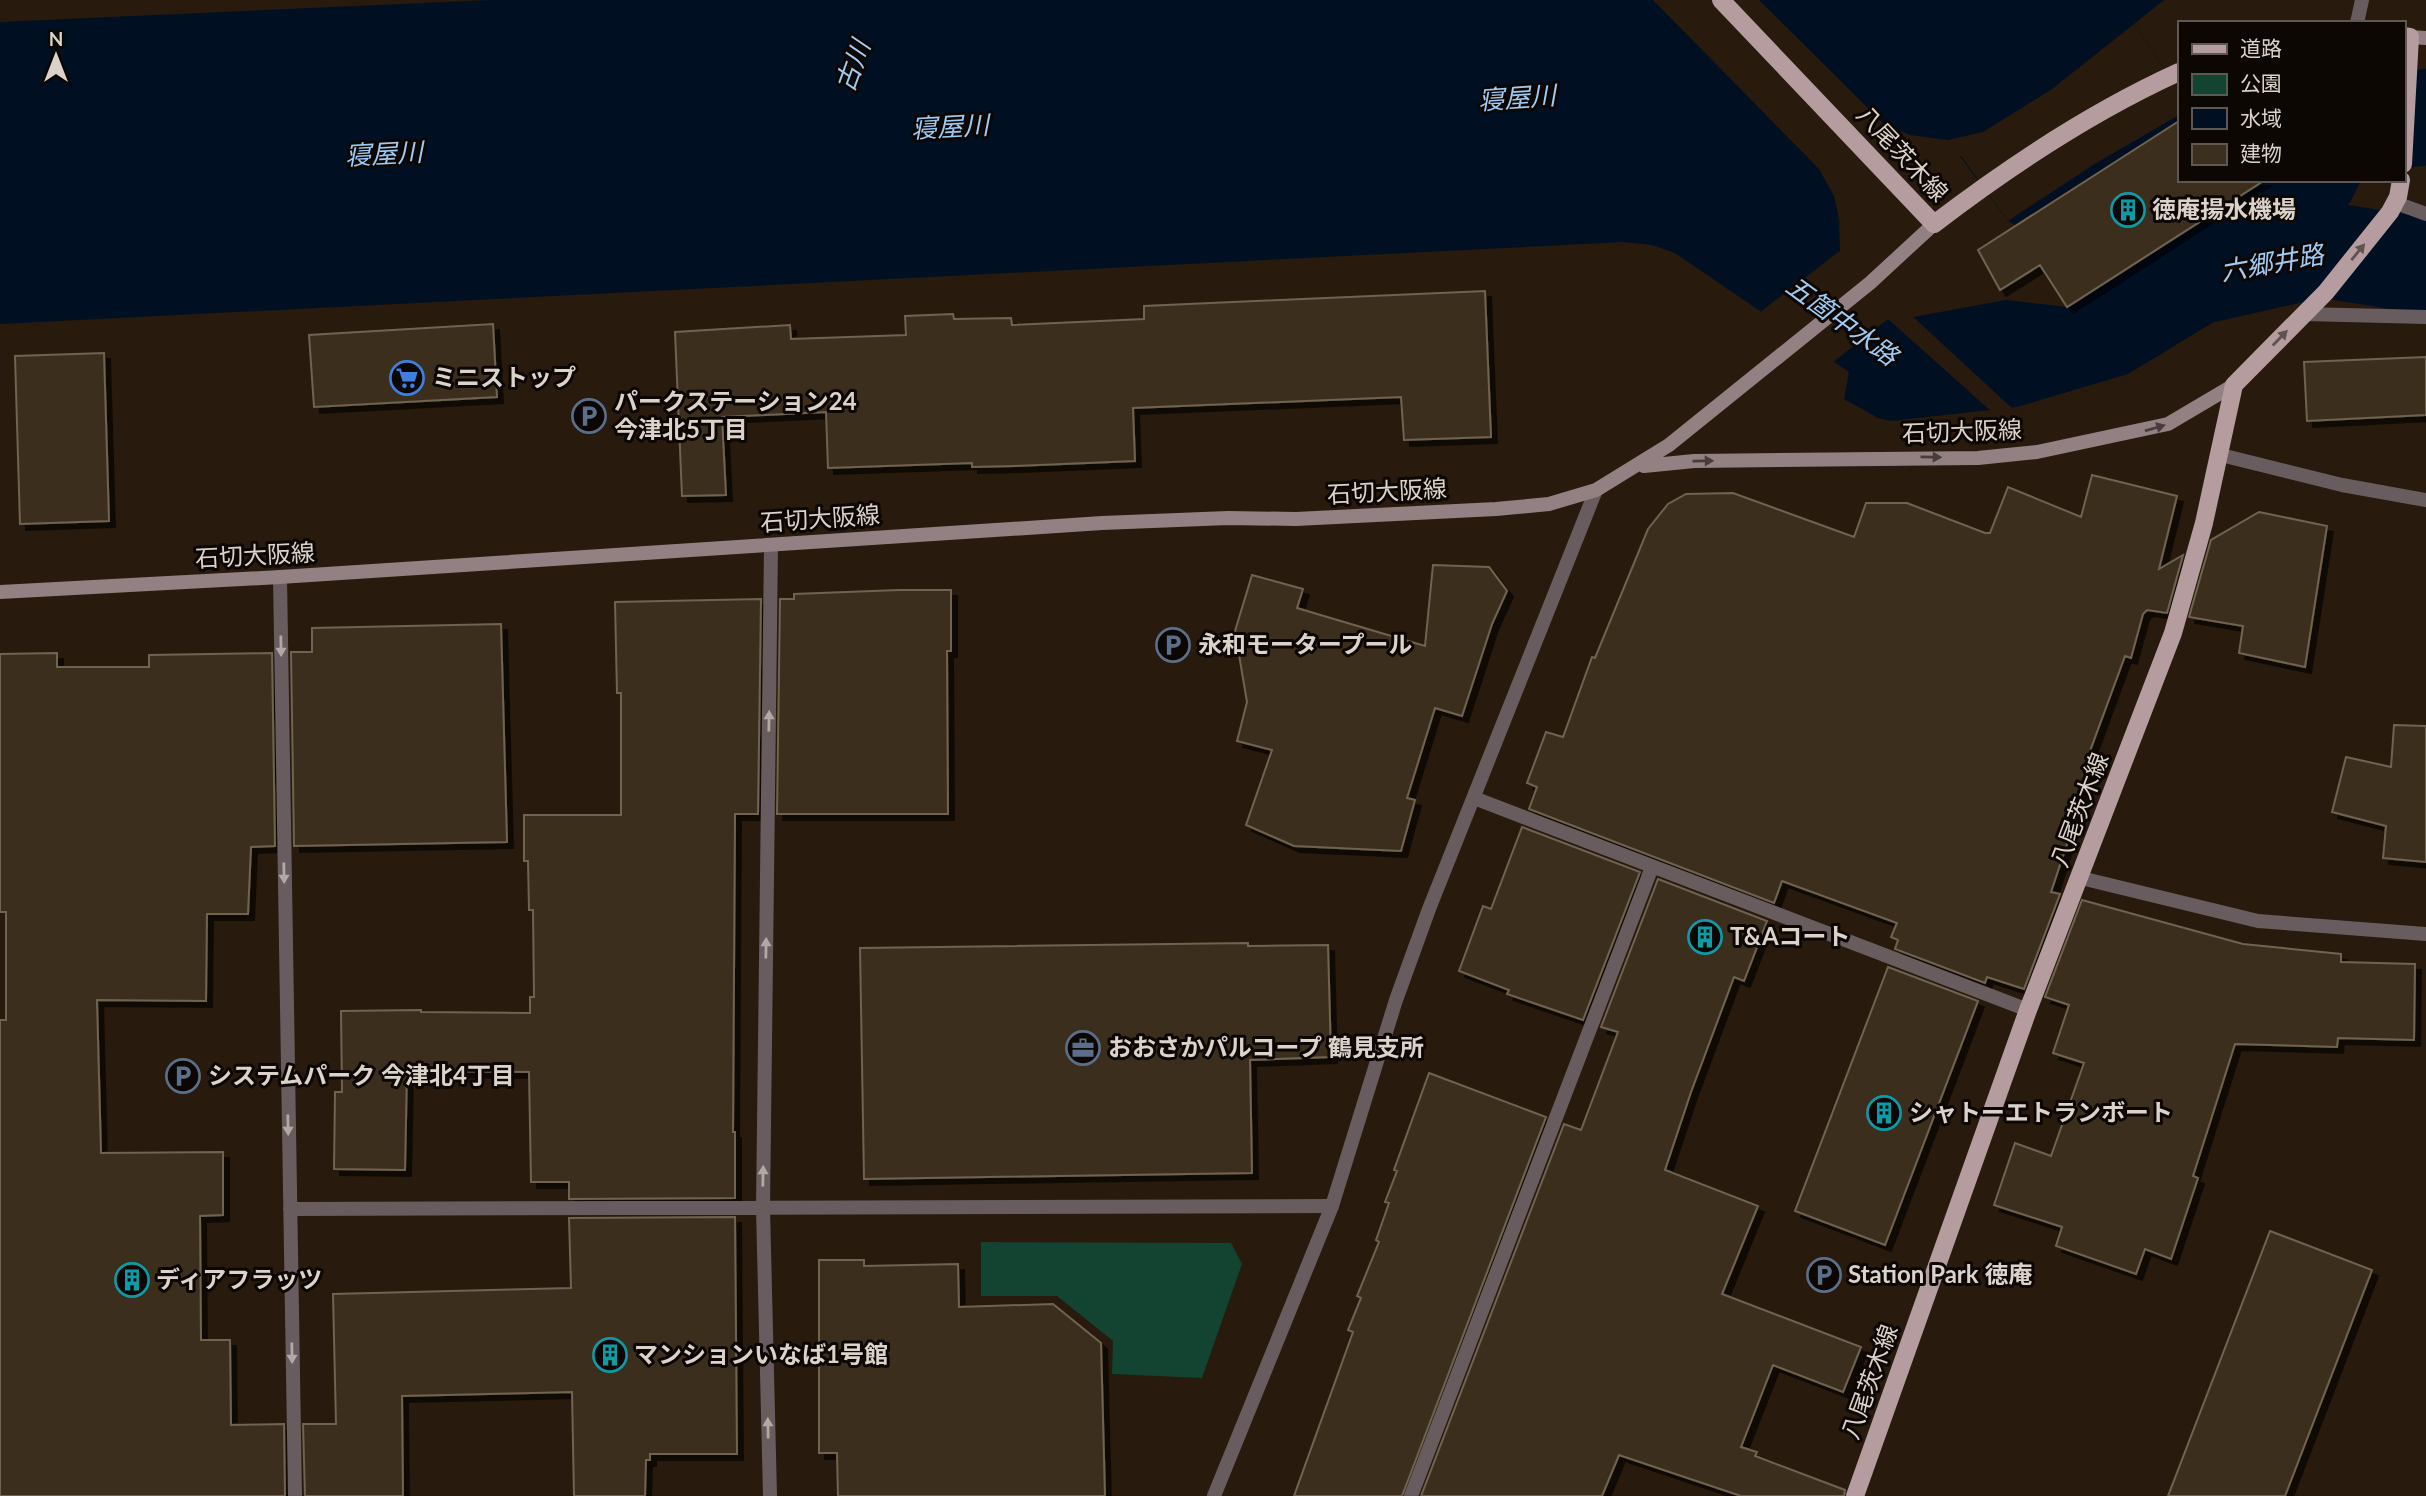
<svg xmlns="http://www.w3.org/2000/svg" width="2426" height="1496" font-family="Lato,'Noto Sans JP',sans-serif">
<defs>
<filter id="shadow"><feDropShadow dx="6" dy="6" stdDeviation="0" flood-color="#0009"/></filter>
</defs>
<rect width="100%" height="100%" fill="#281a0c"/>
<path fill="#134331" d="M 981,1242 L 1231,1243 L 1242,1264 L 1202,1378 L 1112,1374 L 1113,1341 L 1057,1296 L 981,1296 Z"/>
<path fill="#001023" d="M 491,0 L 2164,0 L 2134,24 L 2179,90 L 2179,121 L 2015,225 L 2008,221 L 1948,140 L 1839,217 L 1840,251 L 1908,318 L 2006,300 L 2067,307 L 2262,180 L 2361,180 L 2351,201 L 2288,277 L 2128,374 L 2017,407 L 1891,421 L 1878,418 L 1844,399 L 1849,372 L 1675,253 L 1652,245 L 1623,242 L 0,324 L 0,22 Z"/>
<path fill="#281a0c" d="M 1653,0 L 1759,0 L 1884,124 L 1910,135 L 1948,140 L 1983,132 L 2052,89 L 2134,24 L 2179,90 L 2179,115 L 2093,165 L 2008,221 L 1961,156 L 1958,158 L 1947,145 L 1843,219 L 1841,228 L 1834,196 L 1819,169 Z
M 1841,250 L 2015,411 L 2128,376 L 2156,361 L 2129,378 L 2018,411 L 1993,413 L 1888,319 L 1832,363 L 1759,313 Z"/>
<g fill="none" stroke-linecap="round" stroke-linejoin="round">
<path stroke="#001023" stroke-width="96" d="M 2403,120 L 2426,117
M 2201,276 L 2320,249 L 2426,266"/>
</g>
<path fill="#3b2f1e" stroke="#6f6350" stroke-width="2" filter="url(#shadow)" d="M 2179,121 L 2179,180 L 2265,180 L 2067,307 L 2040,265 L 2000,290 L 1978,250 Z
M 1485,291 L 1491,437 L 1404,440 L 1401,397 L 1133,408 L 1135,461 L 1015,466 L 972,467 L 972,463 L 828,468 L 826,412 L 722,417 L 726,495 L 682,496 L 675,332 L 790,325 L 791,339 L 906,335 L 905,316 L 953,314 L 954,319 L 1011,318 L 1012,325 L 1144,319 L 1144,306 Z
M 493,324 L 497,397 L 314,407 L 309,335 Z
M 104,353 L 109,521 L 20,524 L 15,356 Z
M 2426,357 L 2426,415 L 2307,421 L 2304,362 Z
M 2092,475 L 2177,496 L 2159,569 L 2183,555 L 2167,613 L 2147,610 L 2143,614 L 2131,658 L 2125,656 L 2086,762 L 2089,763 L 2064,836 L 2069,838 L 2051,892 L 2060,894 L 2024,989 L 1987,977 L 1985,983 L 1895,949 L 1898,940 L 1891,937 L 1897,923 L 1782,881 L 1774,903 L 1529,809 L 1537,787 L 1527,783 L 1546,732 L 1563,737 L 1592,657 L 1595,658 L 1648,529 L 1668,504 L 1686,494 L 1733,493 L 1854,537 L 1866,503 L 1907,503 L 1985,533 L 1990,533 L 2008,487 L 2081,517 Z
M 2259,512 L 2327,526 L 2305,667 L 2239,653 L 2243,626 L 2189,617 L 2211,540 Z
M 1433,565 L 1489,567 L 1507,591 L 1492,624 L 1462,716 L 1435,708 L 1407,798 L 1415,800 L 1401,851 L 1294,846 L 1246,825 L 1272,750 L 1237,741 L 1247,702 L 1235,631 L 1252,575 L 1303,589 L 1297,608 L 1425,646 Z
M 899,590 L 951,590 L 951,651 L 947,651 L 948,814 L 777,814 L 780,599 L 794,599 L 794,594 Z
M 761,599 L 758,814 L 735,814 L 733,1132 L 735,1132 L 735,1198 L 569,1199 L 569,1182 L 531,1182 L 529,1072 L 407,1071 L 405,1170 L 334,1169 L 335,1092 L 342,1092 L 341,1011 L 421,1010 L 421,1012 L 530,1013 L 530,997 L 534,997 L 533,910 L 529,910 L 528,861 L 524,861 L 524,815 L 621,815 L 621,693 L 617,693 L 615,602 Z
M 501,624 L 507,842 L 294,846 L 291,652 L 312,652 L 312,628 Z
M 57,653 L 57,667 L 149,667 L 149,655 L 272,653 L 275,846 L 251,847 L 248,914 L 207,914 L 206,1001 L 97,1000 L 101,1153 L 223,1152 L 223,1215 L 200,1216 L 201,1340 L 230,1340 L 231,1425 L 284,1424 L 285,1496 L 0,1496 L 0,1020 L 6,1020 L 6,912 L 0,912 L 0,654 Z
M 2394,725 L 2426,726 L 2426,862 L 2383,858 L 2386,826 L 2332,812 L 2346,757 L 2391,767 Z
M 1522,827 L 1640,872 L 1583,1020 L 1507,994 L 1509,990 L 1459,971 L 1483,906 L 1491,909 Z
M 1658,879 L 1767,921 L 1744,981 L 1734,977 L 1691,1092 L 1665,1170 L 1758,1206 L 1722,1294 L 1861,1347 L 1843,1392 L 1773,1365 L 1741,1447 L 1757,1452 L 1755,1456 L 1845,1490 L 1844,1496 L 1741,1496 L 1619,1455 L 1602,1496 L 1421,1496 L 1564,1124 L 1581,1130 L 1618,1032 L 1601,1027 Z
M 2082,900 L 2243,944 L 2341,954 L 2341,962 L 2415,964 L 2414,1040 L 2338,1038 L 2337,1047 L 2235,1044 L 2193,1176 L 2198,1178 L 2171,1259 L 2145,1249 L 2136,1274 L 2056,1246 L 2062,1227 L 1994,1205 L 2015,1143 L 2051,1156 L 2084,1063 L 2053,1053 L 2069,1005 L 2045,997 Z
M 1248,943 L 1248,946 L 1328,945 L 1331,1057 L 1250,1060 L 1252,1173 L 864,1179 L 860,948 Z
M 1888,967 L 1978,1001 L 1885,1245 L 1795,1211 Z
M 1429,1073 L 1546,1117 L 1402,1496 L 1294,1496 L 1353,1332 L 1348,1330 L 1361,1298 L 1357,1296 L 1379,1242 L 1376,1240 L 1389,1203 L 1385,1202 L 1397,1171 L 1394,1170 Z
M 735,1217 L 737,1454 L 650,1454 L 650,1460 L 646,1460 L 645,1496 L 574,1496 L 572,1392 L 402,1396 L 403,1496 L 305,1496 L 303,1424 L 336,1424 L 333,1294 L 571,1288 L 569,1218 Z
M 2270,1231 L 2372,1270 L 2285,1496 L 2168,1496 Z
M 819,1260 L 864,1260 L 864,1266 L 958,1264 L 959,1307 L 1053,1304 L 1101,1343 L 1105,1496 L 838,1496 L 837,1453 L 819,1453 Z"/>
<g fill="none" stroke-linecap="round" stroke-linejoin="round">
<path stroke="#685c5e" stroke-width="14" d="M 2357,23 L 2362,0
M 2396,203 L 2426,214
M 2304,314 L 2426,317
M 2221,455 L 2342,485 L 2426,500
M 280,577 L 295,1496
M 1474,798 L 2028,1010
M 2081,878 L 2258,921 L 2426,934
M 290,1209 L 1332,1206
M 770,1496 L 763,1208 L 771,545
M 1411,1496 L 1652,867"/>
<path stroke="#685c5e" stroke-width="14" d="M 1214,1496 L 1332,1206 L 1396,1000 L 1429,909 L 1596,490"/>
<path stroke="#928082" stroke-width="14" d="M 2410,37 L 2426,38
M 1644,466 L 1694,461 L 1978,458 L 2037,452 L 2168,424 L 2234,385
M 0,592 L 280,577 L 1102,523 L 1228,518 L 1296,519 L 1496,509 L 1549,504 L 1596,490 L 1669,445 L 1870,283 L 1934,224"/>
<path stroke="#b49c9f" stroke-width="18" d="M 1721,0 L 1934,224 C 2011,165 2091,112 2179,72
M 2403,36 L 2410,37 L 2403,164
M 1855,1496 L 2028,1010 L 2173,633 L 2204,523 L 2234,385 L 2326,292 L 2390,212 L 2398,197 L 2401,180"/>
</g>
<defs><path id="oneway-solid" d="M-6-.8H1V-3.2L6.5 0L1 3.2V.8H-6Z" transform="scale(1.75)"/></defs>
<g fill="#605251">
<use href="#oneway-solid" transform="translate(2358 252) rotate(-51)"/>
<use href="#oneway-solid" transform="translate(2280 338) rotate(-46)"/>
</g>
<g fill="#483d3c">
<use href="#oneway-solid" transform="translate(2155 428) rotate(-16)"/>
<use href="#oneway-solid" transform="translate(1931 457) rotate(1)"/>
<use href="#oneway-solid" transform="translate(1703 461) rotate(-1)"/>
</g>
<g fill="#b3a9a4">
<use href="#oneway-solid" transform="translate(281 646) rotate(89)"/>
<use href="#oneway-solid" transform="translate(769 721) rotate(-89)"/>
<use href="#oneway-solid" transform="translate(284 873) rotate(89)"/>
<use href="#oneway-solid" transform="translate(766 948) rotate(-89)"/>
<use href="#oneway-solid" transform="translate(288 1125) rotate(89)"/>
<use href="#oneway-solid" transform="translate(763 1176) rotate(-89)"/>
<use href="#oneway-solid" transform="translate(292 1353) rotate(89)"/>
<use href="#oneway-solid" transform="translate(768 1428) rotate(-91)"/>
</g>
<defs>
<g id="building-ring" transform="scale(1.75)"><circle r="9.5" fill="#0c0703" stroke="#0f9aa8" stroke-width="1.5"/><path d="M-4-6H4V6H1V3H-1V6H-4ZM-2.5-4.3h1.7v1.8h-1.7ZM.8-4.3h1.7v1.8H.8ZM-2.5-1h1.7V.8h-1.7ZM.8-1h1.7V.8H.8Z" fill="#0f9aa8"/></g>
<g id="supermarket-ring" transform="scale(1.75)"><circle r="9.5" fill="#0c0703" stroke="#3f7fe0" stroke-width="1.5"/><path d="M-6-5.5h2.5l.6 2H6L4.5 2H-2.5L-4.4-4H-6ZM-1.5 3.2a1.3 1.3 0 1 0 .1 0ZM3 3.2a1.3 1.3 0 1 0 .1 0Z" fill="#3f7fe0"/></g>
<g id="parking-ring" transform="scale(1.75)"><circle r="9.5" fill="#0c0703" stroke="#5c6f8a" stroke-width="1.5"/><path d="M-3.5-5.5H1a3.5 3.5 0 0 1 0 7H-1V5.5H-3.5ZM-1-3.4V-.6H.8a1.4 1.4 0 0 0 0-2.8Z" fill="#5c6f8a"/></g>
<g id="office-ring" transform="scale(1.75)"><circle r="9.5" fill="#0c0703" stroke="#5c6f8a" stroke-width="1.5"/><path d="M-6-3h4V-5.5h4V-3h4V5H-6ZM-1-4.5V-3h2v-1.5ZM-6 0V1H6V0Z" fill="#5c6f8a"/></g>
</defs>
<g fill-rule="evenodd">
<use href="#building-ring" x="2128" y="210"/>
<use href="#supermarket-ring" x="407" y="378"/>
<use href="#parking-ring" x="589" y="416"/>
<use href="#parking-ring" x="1173" y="645"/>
<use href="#building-ring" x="1705" y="937"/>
<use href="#office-ring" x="1083" y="1048"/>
<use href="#parking-ring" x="183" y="1076"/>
<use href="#building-ring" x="1884" y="1113"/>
<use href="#parking-ring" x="1824" y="1275"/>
<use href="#building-ring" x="132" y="1280"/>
<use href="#building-ring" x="610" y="1355"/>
</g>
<g text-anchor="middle" stroke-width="6" stroke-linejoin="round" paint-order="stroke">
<g font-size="24" fill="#dbd2c9" stroke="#0c0703">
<text transform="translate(1902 154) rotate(47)" y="8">八尾茨木線</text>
<text transform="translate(1962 432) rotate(-2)" y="8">石切大阪線</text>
<text transform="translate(1387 492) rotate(-3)" y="8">石切大阪線</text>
<text transform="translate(820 519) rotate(-4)" y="8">石切大阪線</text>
<text transform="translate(255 556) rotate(-3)" y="8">石切大阪線</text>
<text transform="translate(2080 810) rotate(-69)" y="8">八尾茨木線</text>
<text transform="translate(1870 1382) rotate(-70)" y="8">八尾茨木線</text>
</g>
<g font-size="24" font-weight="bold" fill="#dbd2c9" stroke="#0c0703" text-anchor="start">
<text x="2152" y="218">徳庵揚水機場</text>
<text x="432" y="386">ミニストップ</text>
<text x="614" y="410">パークステーション24<tspan x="614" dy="28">今津北5丁目</tspan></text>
<text x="1198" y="653">永和モータープール</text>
<text x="1730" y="945">T&amp;Aコート</text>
<text x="1108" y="1056">おおさかパルコープ 鶴見支所</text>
<text x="208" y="1084">システムパーク 今津北4丁目</text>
<text x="1909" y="1121">シャトーエトランボート</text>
<text x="1848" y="1283">Station Park 徳庵</text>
<text x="156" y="1288">ディアフラッツ</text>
<text x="634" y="1363">マンションいなば1号館</text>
</g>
<g font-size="26" font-style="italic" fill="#a0cbf5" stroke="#0c0703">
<text transform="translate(853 66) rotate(-70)" y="9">古川</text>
<text transform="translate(1517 98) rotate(-4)" y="9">寝屋川</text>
<text transform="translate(950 127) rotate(-3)" y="9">寝屋川</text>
<text transform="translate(384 154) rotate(-3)" y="9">寝屋川</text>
<text transform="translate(2272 263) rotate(-10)" y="9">六郷井路</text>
<text transform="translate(1842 321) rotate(36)" y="9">五箇中水路</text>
</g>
</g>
<rect x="2178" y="21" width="228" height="161" fill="#0c0703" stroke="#5f5852" stroke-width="2"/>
<rect x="2192" y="44" width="35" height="10" fill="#b49c9f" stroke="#5f5852" stroke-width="2"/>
<text x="2240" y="56" font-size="21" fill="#dbd2c9">道路</text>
<rect x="2192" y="74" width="35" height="21" fill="#134331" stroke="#5f5852" stroke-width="2"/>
<text x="2240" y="91" font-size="21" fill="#dbd2c9">公園</text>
<rect x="2192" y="108" width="35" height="21" fill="#001023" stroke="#5f5852" stroke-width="2"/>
<text x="2240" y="126" font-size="21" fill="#dbd2c9">水域</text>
<rect x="2192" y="144" width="35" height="21" fill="#3b2f1e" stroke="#5f5852" stroke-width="2"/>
<text x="2240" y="161" font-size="21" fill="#dbd2c9">建物</text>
<g transform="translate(56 56)" stroke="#0c0703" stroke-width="5" paint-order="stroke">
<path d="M0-5L12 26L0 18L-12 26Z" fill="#dbd2c9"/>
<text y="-10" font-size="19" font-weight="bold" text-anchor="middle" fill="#dbd2c9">N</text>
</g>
</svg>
